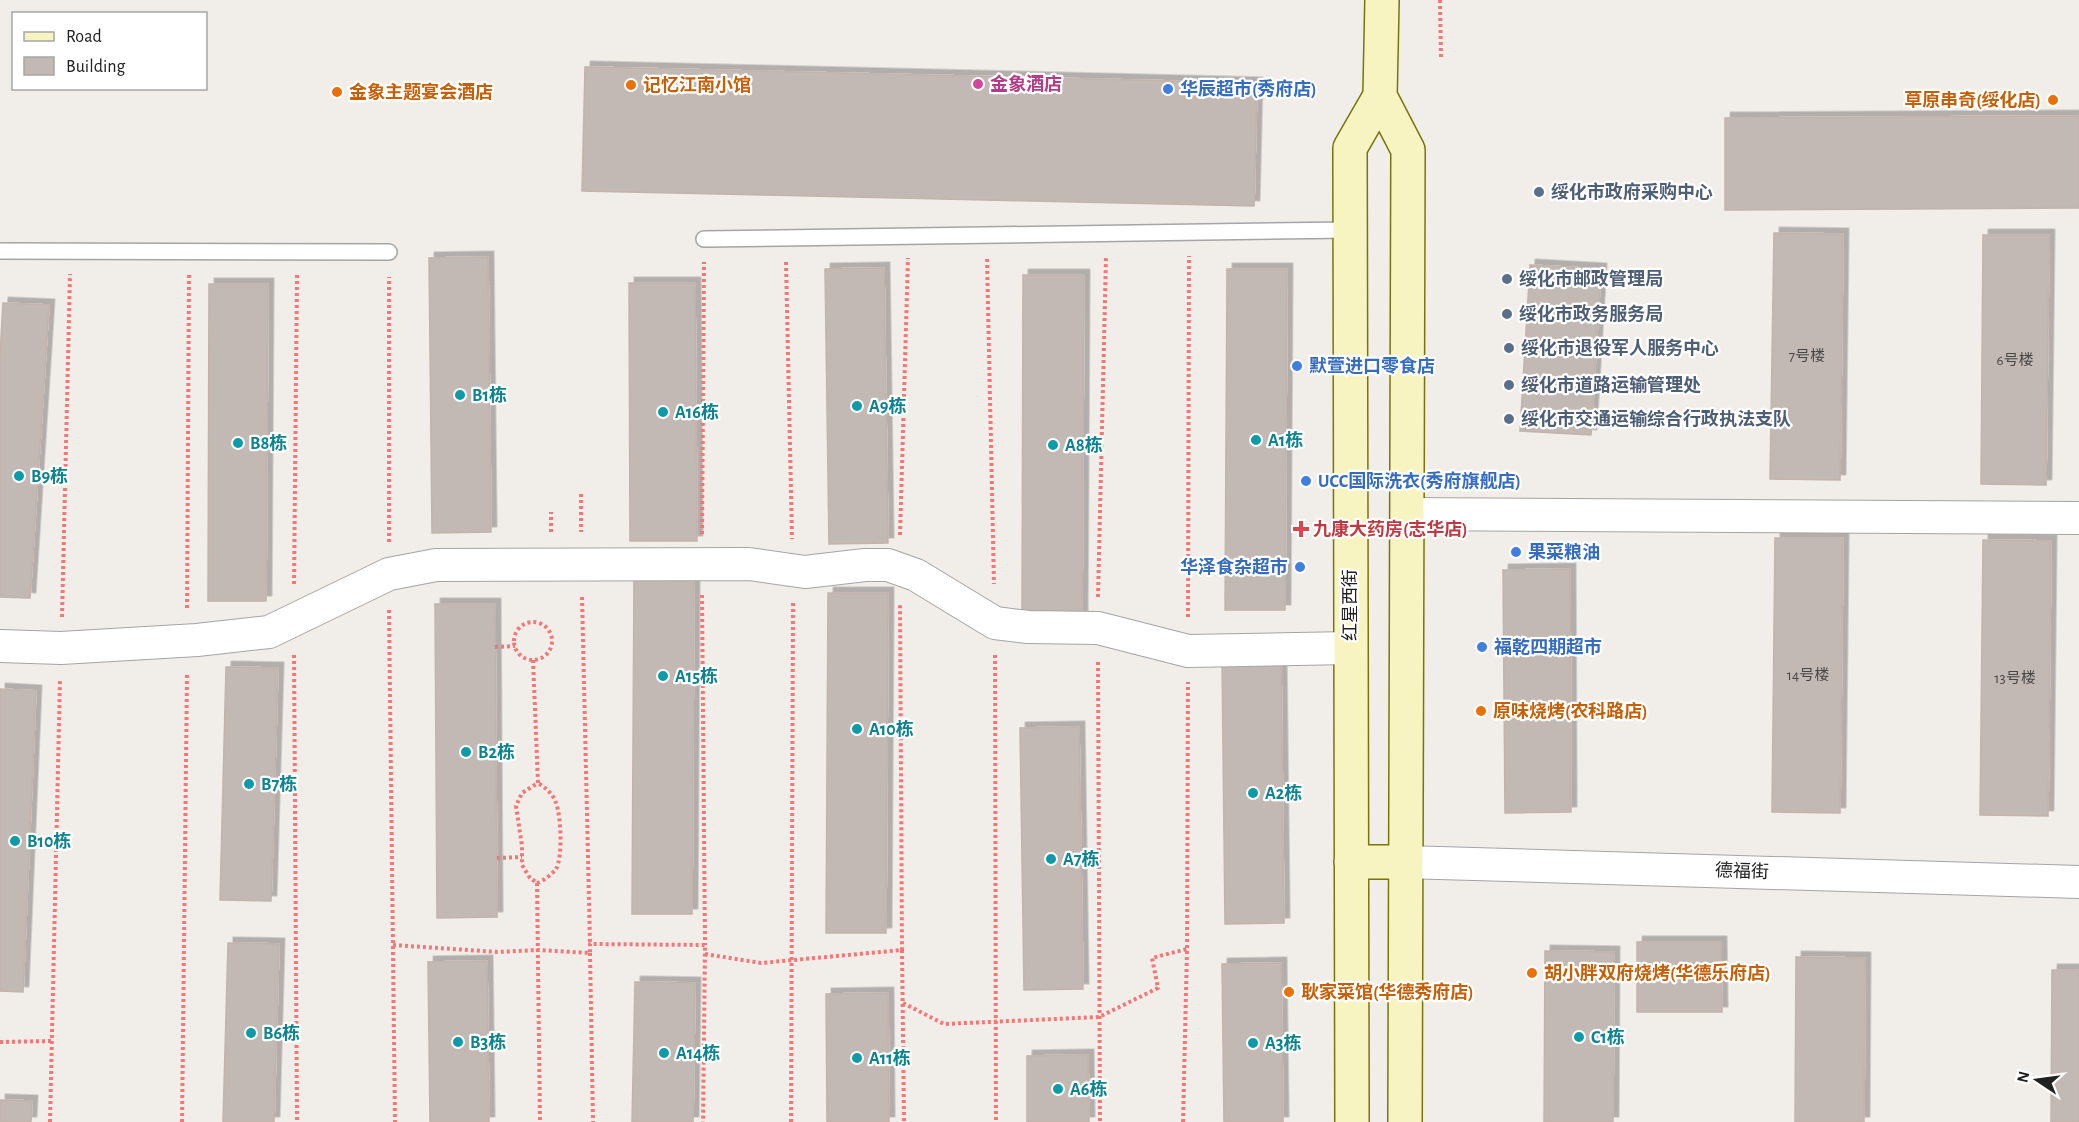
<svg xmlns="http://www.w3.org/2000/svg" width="2079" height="1122" font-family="'Alegreya Sans','Noto Sans SC',sans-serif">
<defs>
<filter id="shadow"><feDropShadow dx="5.5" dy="-5.5" stdDeviation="0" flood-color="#0004"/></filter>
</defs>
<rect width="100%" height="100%" fill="#f1ede9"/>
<path fill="#c2b9b5" stroke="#c3b3ab" stroke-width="1.5" filter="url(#shadow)" d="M 585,67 L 1257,83 L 1254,206 L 582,191 Z
M 2079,116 L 2079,208 L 1725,210 L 1725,118 Z
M 1774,233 L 1843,234 L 1840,480 L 1770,479 Z
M 1983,235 L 2049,235 L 2046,485 L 1981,484 Z
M 488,257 L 491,532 L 432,533 L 429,258 Z
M 1530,265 L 1601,269 L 1591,435 L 1520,431 Z
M 884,268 L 888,543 L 829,544 L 825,269 Z
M 1227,269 L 1287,269 L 1285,610 L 1225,610 Z
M 1023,275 L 1084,275 L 1082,616 L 1022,616 Z
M 629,283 L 695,283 L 697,541 L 630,541 Z
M 209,284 L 268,284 L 266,601 L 208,601 Z
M 3,303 L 49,305 L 30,598 L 0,597 L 0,355 Z
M 1775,538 L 1843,538 L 1840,813 L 1772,812 Z
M 1983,540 L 2051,541 L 2048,816 L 1980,815 Z
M 1570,569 L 1571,812 L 1505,813 L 1503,570 Z
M 634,573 L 694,573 L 692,914 L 632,914 Z
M 828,593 L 888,593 L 886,933 L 826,933 Z
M 435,604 L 495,604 L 497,917 L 437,918 Z
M 1222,662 L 1281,662 L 1284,923 L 1225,924 Z
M 226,667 L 278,668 L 271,901 L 220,900 Z
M 0,689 L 36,691 L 23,992 L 0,991 Z
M 1079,727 L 1083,989 L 1024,990 L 1020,728 Z
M 1637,942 L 1721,942 L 1722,1012 L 1637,1012 Z
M 228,943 L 279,944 L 274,1122 L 223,1122 Z
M 1545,951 L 1614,952 L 1613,1122 L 1544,1122 Z
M 1796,957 L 1865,958 L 1864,1122 L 1795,1122 Z
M 487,961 L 489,1122 L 430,1122 L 428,962 Z
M 1281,963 L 1283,1122 L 1224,1122 L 1222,964 Z
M 2052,970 L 2079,970 L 2079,1122 L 2051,1122 Z
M 635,982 L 695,983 L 693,1122 L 632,1122 Z
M 888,993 L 889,1122 L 827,1122 L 826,994 Z
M 1088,1055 L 1089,1122 L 1027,1122 L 1027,1056 Z
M 0,1100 L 32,1101 L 31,1122 L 0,1122 Z"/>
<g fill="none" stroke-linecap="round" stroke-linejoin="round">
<g stroke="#a5a5a5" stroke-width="18">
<path id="lane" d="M 704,239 L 1350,230
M 0,251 L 389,252"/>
</g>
<g stroke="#a5a5a5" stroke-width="34">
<path id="street" d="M 1407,514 L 2079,518
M 0,646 L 61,648 L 197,640 L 269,632 L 389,574 L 436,565 L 749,564 L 805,572 L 865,565 L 888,565 L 916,575 L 995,623 L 1028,627 L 1098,628 L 1188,651 L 1350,648
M 1404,862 L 2079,882"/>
</g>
<g stroke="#77760a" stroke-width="36">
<path id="secondary" d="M 1380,96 L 1382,0
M 1351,862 L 1404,862
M 1352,1122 L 1350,148 L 1380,96 L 1408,150 L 1405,1122"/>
</g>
<path stroke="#f47778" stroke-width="4" stroke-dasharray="3 3" stroke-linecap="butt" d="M 1440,0 L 1441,57
M 987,259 L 994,584
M 786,262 L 792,539
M 581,494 L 581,532
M 551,532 L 551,512
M 702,534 L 704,262
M 900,535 L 908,258
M 389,542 L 389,277
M 294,584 L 297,274
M 702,595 L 705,945
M 582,597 L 590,944
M 1098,597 L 1106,257
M 187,608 L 189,274
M 389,610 L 395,1122
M 62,617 L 70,274
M 1188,617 L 1189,256
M514 641a19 19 0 1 1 38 0a19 19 0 1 1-38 0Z
M 495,647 L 515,646
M 294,655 L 297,1122
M 995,655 L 996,1122
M 533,660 L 538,783 L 522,793 L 516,806 L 522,846 L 522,865 L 530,878 L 537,883
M 1098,662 L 1100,1122
M 497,858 L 522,857
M 537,883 L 540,1122
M 537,883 C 544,881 552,874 556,869 C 563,857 561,816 556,803 C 553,794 546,788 538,783
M 393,945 L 498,952 L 538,950 L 590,953 L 590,944 L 705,945 L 703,1122
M 902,950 L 904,1122
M 590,953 L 593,1122
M 705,954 L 761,963 L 902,950 L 900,603
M 903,1003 L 944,1024 L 1099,1017 L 1158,988 L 1152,958 L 1187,949
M 0,1042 L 52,1041
M 50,1122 L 60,679
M 182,1122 L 187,673
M 791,1122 L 793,601
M 1183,1122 L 1187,949 L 1188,682"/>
<use href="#lane" stroke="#fff" stroke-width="15"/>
<use href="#street" stroke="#fff" stroke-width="32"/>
<use href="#secondary" stroke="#f7f4c1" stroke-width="33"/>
</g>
<circle fill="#d1479c" stroke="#fff" stroke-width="2" cx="978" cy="84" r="6"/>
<g fill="#e8710a" stroke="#fff" stroke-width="2">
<circle cx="631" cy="85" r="6"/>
<circle cx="337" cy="92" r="6"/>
<circle cx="2053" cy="100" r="6"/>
<circle cx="1481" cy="711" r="6"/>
<circle cx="1532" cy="973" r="6"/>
<circle cx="1289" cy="992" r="6"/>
</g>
<g fill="#3f7fe0" stroke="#fff" stroke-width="2">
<circle cx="1168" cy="89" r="6"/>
<circle cx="1297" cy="366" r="6"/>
<circle cx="1306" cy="481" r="6"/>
<circle cx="1516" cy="552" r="6"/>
<circle cx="1300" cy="567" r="6"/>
<circle cx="1482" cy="647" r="6"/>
</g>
<g fill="#5c6f8a" stroke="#fff" stroke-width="2">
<circle cx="1539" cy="192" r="6"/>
<circle cx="1507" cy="279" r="6"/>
<circle cx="1507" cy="314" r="6"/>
<circle cx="1509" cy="348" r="6"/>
<circle cx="1509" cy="385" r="6"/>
<circle cx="1509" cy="419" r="6"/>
</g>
<g fill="#0f9aa8" stroke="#fff" stroke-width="2">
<circle cx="460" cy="395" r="6"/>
<circle cx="857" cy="406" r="6"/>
<circle cx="663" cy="412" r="6"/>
<circle cx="1256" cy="440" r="6"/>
<circle cx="238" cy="443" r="6"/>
<circle cx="1053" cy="445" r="6"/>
<circle cx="19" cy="476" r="6"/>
<circle cx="663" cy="676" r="6"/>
<circle cx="857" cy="729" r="6"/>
<circle cx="466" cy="752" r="6"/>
<circle cx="249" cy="784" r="6"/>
<circle cx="1253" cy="793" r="6"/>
<circle cx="15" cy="841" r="6"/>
<circle cx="1051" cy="859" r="6"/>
<circle cx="251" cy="1033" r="6"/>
<circle cx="1579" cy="1037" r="6"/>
<circle cx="458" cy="1042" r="6"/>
<circle cx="1253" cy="1043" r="6"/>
<circle cx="664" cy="1053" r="6"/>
<circle cx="857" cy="1058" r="6"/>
<circle cx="1058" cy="1089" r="6"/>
</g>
<path fill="#e0444e" stroke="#fff" stroke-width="2" d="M1298 520h6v6h6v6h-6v6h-6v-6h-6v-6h6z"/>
<g text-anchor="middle" stroke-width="4.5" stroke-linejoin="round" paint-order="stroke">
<g font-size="15" fill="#494746">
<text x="1807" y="361">7号楼</text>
<text x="2015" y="365">6号楼</text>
<text x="1808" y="680">14号楼</text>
<text x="2015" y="683">13号楼</text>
</g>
<g font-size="18" font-weight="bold" fill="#b23c85" stroke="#fff" text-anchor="start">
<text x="990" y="90">金象酒店</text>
</g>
<g font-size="18" font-weight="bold" fill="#c56008" stroke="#fff" text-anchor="start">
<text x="643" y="91">记忆江南小馆</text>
<text x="349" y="98">金象主题宴会酒店</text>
<text x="2041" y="106" text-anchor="end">草原串奇(绥化店)</text>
<text x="1493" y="717">原味烧烤(农科路店)</text>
<text x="1544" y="979">胡小胖双府烧烤(华德乐府店)</text>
<text x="1301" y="998">耿家菜馆(华德秀府店)</text>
</g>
<g font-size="18" font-weight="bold" fill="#366cbe" stroke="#fff" text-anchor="start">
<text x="1180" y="95">华辰超市(秀府店)</text>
<text x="1309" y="372">默萱进口零食店</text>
<text x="1318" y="487">UCC国际洗衣(秀府旗舰店)</text>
<text x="1528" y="558">果菜粮油</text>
<text x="1288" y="573" text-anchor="end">华泽食杂超市</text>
<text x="1494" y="653">福乾四期超市</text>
</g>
<g font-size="18" font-weight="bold" fill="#4e5e75" stroke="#fff" text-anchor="start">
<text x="1551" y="198">绥化市政府采购中心</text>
<text x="1519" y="285">绥化市邮政管理局</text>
<text x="1519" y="320">绥化市政务服务局</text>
<text x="1521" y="354">绥化市退役军人服务中心</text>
<text x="1521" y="391">绥化市道路运输管理处</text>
<text x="1521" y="425">绥化市交通运输综合行政执法支队</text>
</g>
<g font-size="18" font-weight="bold" fill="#0d838f" stroke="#fff" text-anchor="start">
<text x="472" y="401">B1栋</text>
<text x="869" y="412">A9栋</text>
<text x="675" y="418">A16栋</text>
<text x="1268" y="446">A1栋</text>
<text x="250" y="449">B8栋</text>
<text x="1065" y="451">A8栋</text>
<text x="31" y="482">B9栋</text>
<text x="675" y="682">A15栋</text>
<text x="869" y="735">A10栋</text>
<text x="478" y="758">B2栋</text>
<text x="261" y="790">B7栋</text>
<text x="1265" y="799">A2栋</text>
<text x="27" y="847">B10栋</text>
<text x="1063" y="865">A7栋</text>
<text x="263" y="1039">B6栋</text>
<text x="1591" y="1043">C1栋</text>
<text x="470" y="1048">B3栋</text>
<text x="1265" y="1049">A3栋</text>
<text x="676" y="1059">A14栋</text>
<text x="869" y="1064">A11栋</text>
<text x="1070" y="1095">A6栋</text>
</g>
<g font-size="18" font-weight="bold" fill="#be3a42" stroke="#fff" text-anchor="start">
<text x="1313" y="535">九康大药房(志华店)</text>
</g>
<g font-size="18" fill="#212121" stroke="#fff">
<text transform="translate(1350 605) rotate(-90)" y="6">红星西街</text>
<text transform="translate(1742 871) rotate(2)" y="6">德福街</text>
</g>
</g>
<rect x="12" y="12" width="195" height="78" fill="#ffffff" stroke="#a6a6a6" stroke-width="1.5"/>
<rect x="24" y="32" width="30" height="9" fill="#f7f4c1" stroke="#a6a6a6" stroke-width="1.5"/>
<text x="66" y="42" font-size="18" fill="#212121">Road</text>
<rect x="24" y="57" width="30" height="18" fill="#c2b9b5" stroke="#a6a6a6" stroke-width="1.5"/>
<text x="66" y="72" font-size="18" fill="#212121">Building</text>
<g transform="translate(2037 1080) rotate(283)" stroke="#ffffff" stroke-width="4.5" paint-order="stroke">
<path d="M0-4.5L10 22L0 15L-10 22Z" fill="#212121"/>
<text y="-9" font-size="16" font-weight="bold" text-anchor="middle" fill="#212121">N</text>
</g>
</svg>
